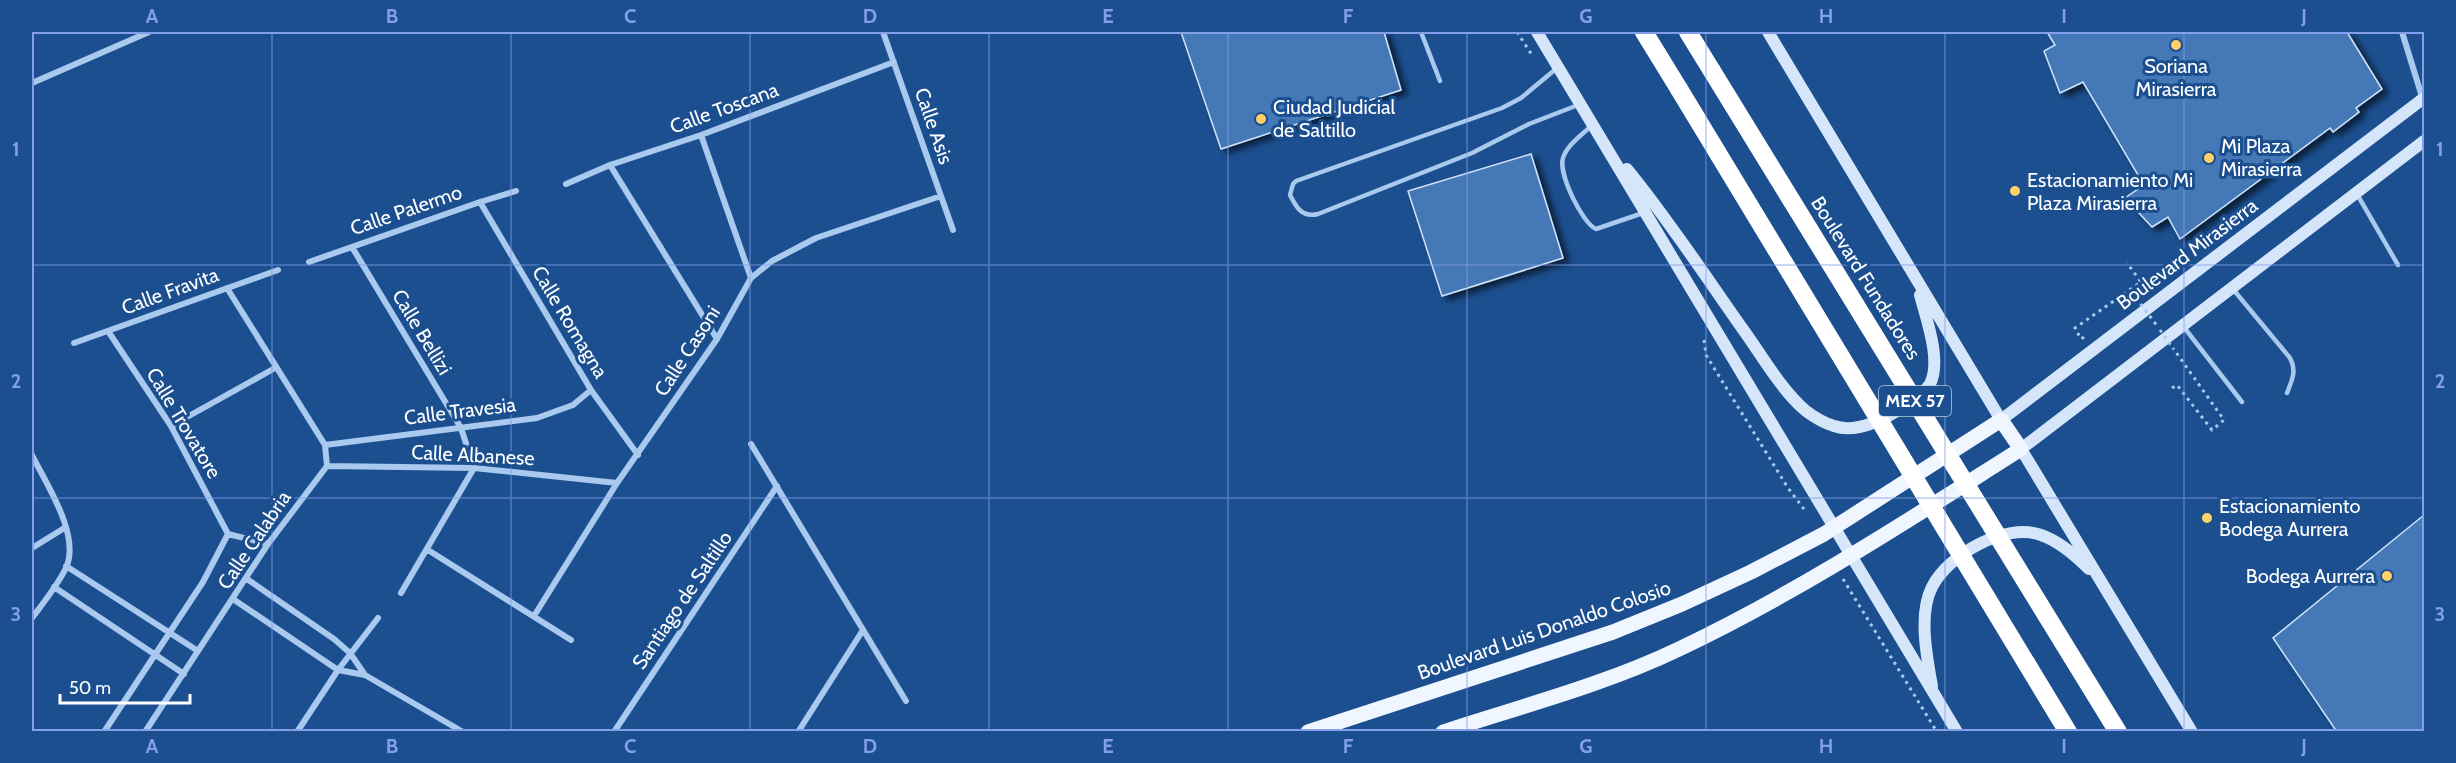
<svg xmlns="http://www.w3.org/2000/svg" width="2456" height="763" font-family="Cabin,sans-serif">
<defs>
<filter id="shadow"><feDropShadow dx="6" dy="4" stdDeviation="3" flood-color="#0009"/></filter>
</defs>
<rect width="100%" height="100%" fill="#1b4f8f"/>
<path fill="#4478b7" stroke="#cfe3fa" stroke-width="1.5" filter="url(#shadow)" d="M 1181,32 L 1384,32 L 1401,90 L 1221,149 Z
M 2047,32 L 2347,32 L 2382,89 L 2356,108 L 2359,112 L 2333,132 L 2330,128 L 2180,239 L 2168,217 L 2152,227 L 2125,198 L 2144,185 L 2083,82 L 2060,93 L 2044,51 L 2055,45 Z
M 1531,154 L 1563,258 L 1442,296 L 1408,191 Z
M 2424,515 L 2424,728 L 2420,732 L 2337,732 L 2273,638 Z"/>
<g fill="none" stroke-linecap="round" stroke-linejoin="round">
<path stroke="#a9c9ee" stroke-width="3" stroke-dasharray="3 4.5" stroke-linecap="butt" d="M 1517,32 L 1532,55
M 2084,337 L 2081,339 L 2075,328 L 2141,282 L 2127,263
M 1704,340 L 1706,355 L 1788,488 L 1804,509
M 2172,388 L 2177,385 L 2212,430 L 2224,420 L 2173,348
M 1843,579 L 1937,732"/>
<path stroke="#a9c9ee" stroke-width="4.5" d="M 1421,32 L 1440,81
M 1557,68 L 1521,98 L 1502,108 L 1296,181 L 1293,184 L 1290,195 C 1296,207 1302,218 1318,214 L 1472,153 L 1529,124 L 1578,105
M 1591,126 C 1582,135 1567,145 1563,158 C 1558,173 1582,223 1596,229 L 1643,213
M 2357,194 L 2398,265
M 2232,288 L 2290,358 C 2297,371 2292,380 2287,393
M 2183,326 L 2242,402"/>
<path stroke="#a9c9ee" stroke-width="6" d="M 883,32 L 953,230
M 2402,32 L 2423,100
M 32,83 L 149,32
M 701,135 L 751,278
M 610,165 L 717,339
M 566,184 L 610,165 L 701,135 L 894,62
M 480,202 L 591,390 L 638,455
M 352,247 L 461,428 L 474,468 L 401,593
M 309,262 L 480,202 L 516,191
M 108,331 L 171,426 L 228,534
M 74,343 L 278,270
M 171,426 L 275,368
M 751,444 L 906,701
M 325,445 L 537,418 L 573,405 L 591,390
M 32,455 C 46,484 81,535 66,568 C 57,586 44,602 32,618
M 327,466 L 474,468 L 617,483
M 228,534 L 268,544
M 32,548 L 66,527
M 428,550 L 571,640
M 66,566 L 198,651
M 247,579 L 334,639 L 350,653 L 365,675
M 54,587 L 184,674
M 233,599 L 338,670 L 365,675 L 463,732
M 534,616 L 617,483 L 717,339 L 751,278 L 772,261 L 816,238 L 941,196
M 104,732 L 203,582 L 228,534
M 145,732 L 268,544 L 327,466 L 325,445 L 227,288
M 297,732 L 338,670 L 378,618
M 614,732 L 777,486
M 798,732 L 863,630"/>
<path stroke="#d6e6fa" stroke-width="12" d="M 1537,32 L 1957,732
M 1768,32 L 2001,420 L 2424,98
M 1627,169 C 1668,219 1704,274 1742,328 C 1761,354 1781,390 1806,411 C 1814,417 1824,423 1834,426 C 1857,434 1887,418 1906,405 C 1915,399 1924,393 1930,384 C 1942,361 1926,318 1920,295
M 1932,686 C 1927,658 1918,614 1932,587 C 1948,555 2005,522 2041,535 C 2059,541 2075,555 2089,569
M 2192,732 L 2021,449 L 2424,141"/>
<path stroke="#f0f6ff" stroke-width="15" d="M 1308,732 L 1613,632 L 1682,604 L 1751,572 L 1824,534 L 2001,420 L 2021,449 C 1910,519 1799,592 1679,649 C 1604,685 1522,706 1443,732"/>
<path stroke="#fff" stroke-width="18" d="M 1644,32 L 1679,89
M 1688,32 L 1712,71"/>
<path stroke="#a9c9ee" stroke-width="3" stroke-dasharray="3 4.5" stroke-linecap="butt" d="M 2136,298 L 2158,327
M 2160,330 L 2172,347"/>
<path stroke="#fff" stroke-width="18" d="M 1712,71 L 2118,732
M 1679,89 L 2068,732"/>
</g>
<path fill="none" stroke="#839eea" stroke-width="1.5" stroke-opacity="0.55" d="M 272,32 L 272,732M 511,32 L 511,732M 750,32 L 750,732M 989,32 L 989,732M 1228,32 L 1228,732M 1467,32 L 1467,732M 1706,32 L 1706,732M 1945,32 L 1945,732M 2184,32 L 2184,732M 32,265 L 2424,265M 32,498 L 2424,498"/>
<g fill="#ffd166" stroke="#1b4f8f" stroke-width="2">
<circle cx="2176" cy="45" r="6"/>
<circle cx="1261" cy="119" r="6"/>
<circle cx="2209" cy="158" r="6"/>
<circle cx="2015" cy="191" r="6"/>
<circle cx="2207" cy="518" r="6"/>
<circle cx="2387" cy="576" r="6"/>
</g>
<g text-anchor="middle" stroke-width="6" stroke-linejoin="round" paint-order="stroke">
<rect fill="#1b4f8f" stroke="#bbcadd" stroke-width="1.5" x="1879" y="386" width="72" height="30" rx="4.5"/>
<g font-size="18" font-weight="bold" fill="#fff">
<text x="1915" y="407">MEX 57</text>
</g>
<g font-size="20" fill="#fff" stroke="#1b4f8f" text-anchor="start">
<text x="2176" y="73" text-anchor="middle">Soriana<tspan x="2176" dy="23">Mirasierra</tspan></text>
<text x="1273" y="114">Ciudad Judicial<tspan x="1273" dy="23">de Saltillo</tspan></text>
<text x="2221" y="153">Mi Plaza<tspan x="2221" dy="23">Mirasierra</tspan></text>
<text x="2027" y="187">Estacionamiento Mi<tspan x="2027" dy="23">Plaza Mirasierra</tspan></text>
<text x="2219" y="513">Estacionamiento<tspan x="2219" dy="23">Bodega Aurrera</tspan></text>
<text x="2375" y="583" text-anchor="end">Bodega Aurrera</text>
</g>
<g font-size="20" fill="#fff" stroke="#1b4f8f">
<text transform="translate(724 108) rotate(-20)" y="7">Calle Toscana</text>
<text transform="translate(934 126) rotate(71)" y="7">Calle Asis</text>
<text transform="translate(406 210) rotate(-19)" y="7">Calle Palermo</text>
<text transform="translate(2187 254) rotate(-37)" y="7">Boulevard Mirasierra</text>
<text transform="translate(1866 278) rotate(58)" y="7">Boulevard Fundadores</text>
<text transform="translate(170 291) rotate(-20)" y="7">Calle Fravita</text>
<text transform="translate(570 322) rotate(59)" y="7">Calle Romagna</text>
<text transform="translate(422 332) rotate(59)" y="7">Calle Bellizi</text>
<text transform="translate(687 351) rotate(-57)" y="7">Calle Casoni</text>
<text transform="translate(460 411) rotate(-7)" y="7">Calle Travesia</text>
<text transform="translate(184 423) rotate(59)" y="7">Calle Trovatore</text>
<text transform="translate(473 455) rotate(3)" y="7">Calle Albanese</text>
<text transform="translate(254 540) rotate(-56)" y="7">Calle Calabria</text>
<text transform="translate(682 600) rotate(-56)" y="7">Santiago de Saltillo</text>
<text transform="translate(1544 630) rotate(-19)" y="7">Boulevard Luis Donaldo Colosio</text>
</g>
</g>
<rect width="2456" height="763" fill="none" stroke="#1b4f8f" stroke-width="66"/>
<path d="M60 694v9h130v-9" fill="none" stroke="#ffffff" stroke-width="3"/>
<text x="69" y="694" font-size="18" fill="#ffffff" stroke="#1b4f8f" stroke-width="4.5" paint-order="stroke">50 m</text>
<rect x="33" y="33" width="2390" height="697" fill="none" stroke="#839eea" stroke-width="2"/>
<g font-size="20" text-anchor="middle" font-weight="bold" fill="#839eea">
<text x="152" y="23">A</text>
<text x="392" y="23">B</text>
<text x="630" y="23">C</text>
<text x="870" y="23">D</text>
<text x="1108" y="23">E</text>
<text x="1348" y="23">F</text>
<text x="1586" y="23">G</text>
<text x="1826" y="23">H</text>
<text x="2064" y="23">I</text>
<text x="2304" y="23">J</text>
<text x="16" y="156">1</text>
<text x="2440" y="156">1</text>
<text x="16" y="388">2</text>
<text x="2440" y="388">2</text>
<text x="16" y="621">3</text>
<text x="2440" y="621">3</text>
<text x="152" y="753">A</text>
<text x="392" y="753">B</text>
<text x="630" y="753">C</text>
<text x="870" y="753">D</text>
<text x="1108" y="753">E</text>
<text x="1348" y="753">F</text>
<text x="1586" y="753">G</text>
<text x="1826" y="753">H</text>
<text x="2064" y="753">I</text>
<text x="2304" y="753">J</text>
</g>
</svg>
